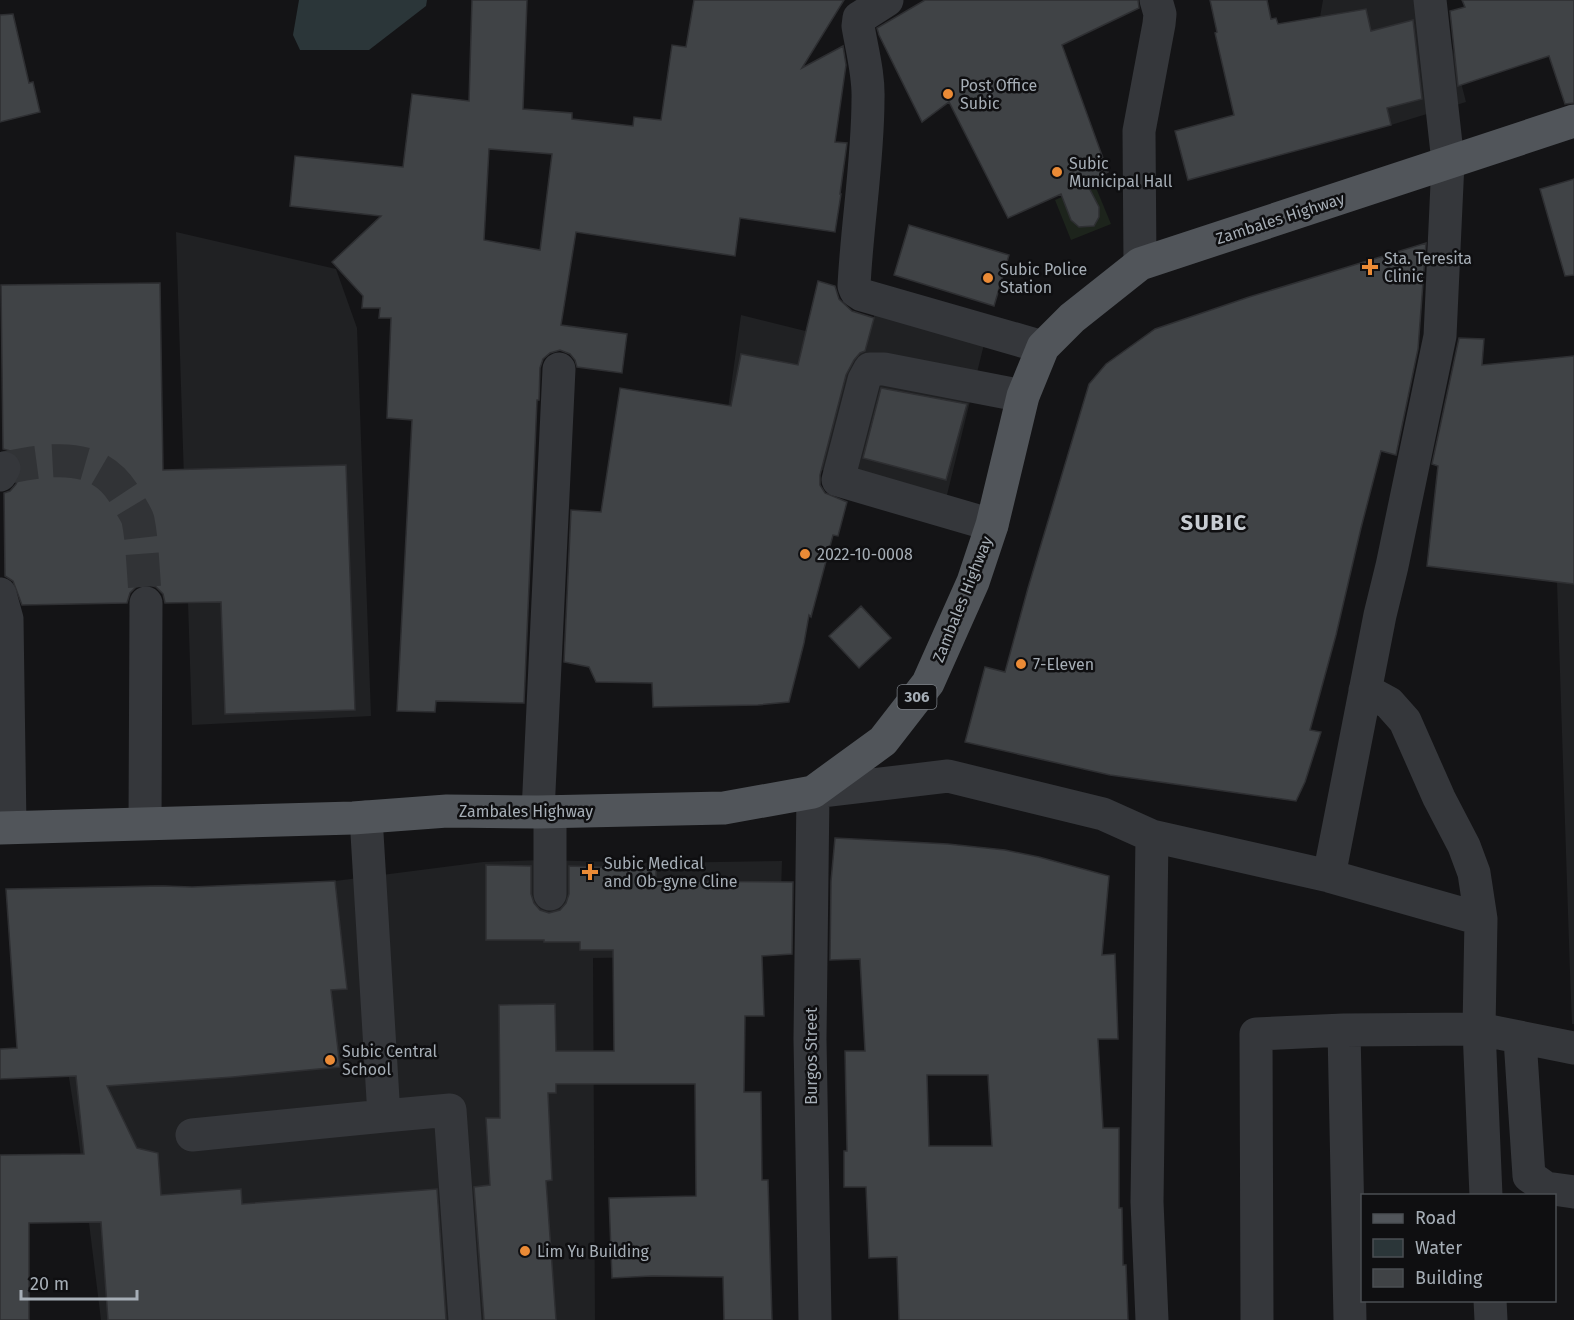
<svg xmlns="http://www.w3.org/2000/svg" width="1574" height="1320" font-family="'Fira Sans',sans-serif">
<rect width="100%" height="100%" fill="#141416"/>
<path fill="#202123" d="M 1323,0 L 1440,0 L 1466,102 L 1391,125 L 1366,9 L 1320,17 Z
M 176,232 L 336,269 L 357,328 L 371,716 L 192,725 Z
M 879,297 L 987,332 L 945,503 L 723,444 L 741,315 L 866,346 Z
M 1574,581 L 1574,1024 L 1572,1024 L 1570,973 L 1557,582 Z
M 541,860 L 657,863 L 782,861 L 779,955 L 593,958 L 595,1320 L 101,1320 L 78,1134 L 61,1028 L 48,888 L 155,885 L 192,887 L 335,881 L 483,862 Z"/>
<path fill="#1d241c" d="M 1094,183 L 1111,224 L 1071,240 L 1055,200 Z"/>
<path fill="#2b3639" d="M 299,0 L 427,0 L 426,6 L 369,50 L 300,50 L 293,35 Z"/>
<path fill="#404346" stroke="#2e2f32" stroke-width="1.5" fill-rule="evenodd" d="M 472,0 L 527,0 L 523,109 L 572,113 L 572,119 L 633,126 L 634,117 L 661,120 L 672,45 L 686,47 L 694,0 L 844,0 L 802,68 L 843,46 L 846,65 L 835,142 L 847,143 L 840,194 L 841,194 L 835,232 L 740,218 L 735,256 L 576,232 L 561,325 L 627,334 L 622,373 L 577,367 L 575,360 L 570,354 L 560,350 L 550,353 L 543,359 L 540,368 L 539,400 L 537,400 L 524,703 L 436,701 L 435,712 L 397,711 L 412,420 L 387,418 L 391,318 L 379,318 L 380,308 L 362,308 L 363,296 L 332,262 L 381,216 L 290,206 L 295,156 L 403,167 L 412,94 L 469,101 ZM 489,149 L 552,154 L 540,250 L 484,240 Z
M 925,0 L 1138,0 L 1139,8 L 1062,45 L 1108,172 L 1086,182 L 1099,207 L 1099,217 L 1094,226 L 1079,227 L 1071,220 L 1061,194 L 1008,218 L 949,102 L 922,122 L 879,35 L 877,28 Z
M 1210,0 L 1267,0 L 1271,19 L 1276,18 L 1278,24 L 1366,9 L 1371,31 L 1413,20 L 1422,99 L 1387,108 L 1391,125 L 1188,180 L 1175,131 L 1234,115 L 1215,33 L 1217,32 Z
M 1462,0 L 1574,0 L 1574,103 L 1565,104 L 1549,56 L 1458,86 L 1450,11 L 1465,7 Z
M 13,14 L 29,83 L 33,82 L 40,112 L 0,122 L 0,15 Z
M 1574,179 L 1574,275 L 1565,276 L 1540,189 Z
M 909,225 L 1009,255 L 994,306 L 894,275 Z
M 1426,243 L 1418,349 L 1396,455 L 1381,451 L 1361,528 L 1336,635 L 1310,730 L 1321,732 L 1305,782 L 1296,801 L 1110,775 L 965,742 L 985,667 L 1005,672 L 1028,588 L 1089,384 L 1106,364 L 1155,329 L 1249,297 Z
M 818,281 L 835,286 L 839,299 L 852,311 L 874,318 L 865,351 L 860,353 L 854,360 L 846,375 L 820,475 L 820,485 L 825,493 L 847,502 L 838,536 L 833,535 L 811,617 L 809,615 L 804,643 L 789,702 L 758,705 L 653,707 L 652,683 L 596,682 L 589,667 L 564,662 L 571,510 L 601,512 L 620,388 L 731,406 L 741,354 L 798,365 Z
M 160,283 L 163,470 L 346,465 L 355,710 L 225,714 L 221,602 L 165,603 L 163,594 L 156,587 L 146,584 L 136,587 L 130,593 L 127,603 L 22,605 L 13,581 L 5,576 L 4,493 L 10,491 L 16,484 L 23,467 L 20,459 L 14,452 L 3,449 L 1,285 Z
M 1459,338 L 1484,339 L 1482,365 L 1574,356 L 1574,584 L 1427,566 L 1438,466 L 1432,464 Z
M 881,388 L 967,404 L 946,480 L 863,458 Z
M 861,606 L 891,638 L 859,668 L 829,636 Z
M 835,838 L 948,844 L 1005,850 L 1039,857 L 1109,876 L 1102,955 L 1115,954 L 1118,1039 L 1098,1039 L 1103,1128 L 1119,1128 L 1119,1208 L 1122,1208 L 1123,1265 L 1126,1265 L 1128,1320 L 899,1320 L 897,1257 L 869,1258 L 866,1187 L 844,1187 L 844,1151 L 847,1151 L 845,1051 L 865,1051 L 860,959 L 830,960 L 831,881 ZM 927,1075 L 988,1075 L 992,1146 L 929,1146 Z
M 486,865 L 531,866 L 531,894 L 534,903 L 540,910 L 549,913 L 560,910 L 566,903 L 569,894 L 569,866 L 656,869 L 656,881 L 793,882 L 792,954 L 762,956 L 764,1016 L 745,1016 L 744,1092 L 761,1092 L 762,1180 L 768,1180 L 772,1320 L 724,1320 L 723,1277 L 652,1276 L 612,1278 L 609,1198 L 696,1196 L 695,1084 L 556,1084 L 556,1093 L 548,1093 L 552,1180 L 546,1181 L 556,1320 L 484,1320 L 474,1187 L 490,1185 L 486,1118 L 500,1118 L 499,1005 L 555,1004 L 556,1051 L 614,1051 L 613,950 L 580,950 L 580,942 L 544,942 L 544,940 L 486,940 Z
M 335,881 L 347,989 L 331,990 L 340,1067 L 233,1077 L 107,1086 L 137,1148 L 158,1153 L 161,1195 L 241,1189 L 242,1204 L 437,1189 L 446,1320 L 108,1320 L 101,1222 L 29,1223 L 29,1320 L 0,1320 L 0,1155 L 84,1154 L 76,1076 L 0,1079 L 0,1049 L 17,1048 L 6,889 L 164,886 L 192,887 Z"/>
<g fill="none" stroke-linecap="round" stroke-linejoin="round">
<path stroke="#313336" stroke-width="33" stroke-dasharray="33 16" stroke-linecap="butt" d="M 4,468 C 52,459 99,449 127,499 C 130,506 136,513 138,520 C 143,545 143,577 146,603"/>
<path stroke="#35373b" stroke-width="33" d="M 887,0 L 859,18 L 858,26 C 862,50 869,75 868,99 C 868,161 857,224 854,286 L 856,291 L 862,295 L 1043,347
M 1140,264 L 1139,131 L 1159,24 L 1160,14 L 1156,0
M 0,475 L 4,468
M 992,525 L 838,480 L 864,380 L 870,369 L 884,369 L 1023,396
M 0,594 L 7,619 L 10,827
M 1365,690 L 1389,703 L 1405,721 L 1439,798 L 1464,846 L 1474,873 L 1481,919 L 1479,1029 L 1486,1196
M 538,812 L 559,369
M 366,817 L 384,1116 L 450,1110 L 465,1320
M 145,823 L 146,603
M 1152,836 L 1147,1202 L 1152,1320
M 1329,876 L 1380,615 L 1392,566 L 1440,336 L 1448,162 L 1430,0
M 550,894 L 550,811
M 1520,1039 L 1529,1176 L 1546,1188 L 1574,1192
M 192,1135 L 384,1116
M 1490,1300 L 1491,1320
M 815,1320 L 810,1039 L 813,792 L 948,776 L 1103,814 L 1152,836 L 1329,876 L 1481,919
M 1257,1320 L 1256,1034 L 1344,1030
M 1350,1320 L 1344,1030 L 1479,1029 L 1574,1048"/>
<path stroke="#51555a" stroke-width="33" d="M 0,828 L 353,818 L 447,811 L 538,812 L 724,808 L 813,792 L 883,741 L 928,683 L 973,582 L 992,525 L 1023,396 L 1043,347 L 1072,318 L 1140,264 L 1574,121"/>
</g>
<g fill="#eb8b36" stroke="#0f0f11" stroke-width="2">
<circle cx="948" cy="94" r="6"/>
<circle cx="1057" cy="172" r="6"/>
<path d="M1367 258h6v6h6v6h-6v6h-6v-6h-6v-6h6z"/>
<circle cx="988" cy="278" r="6"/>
<circle cx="805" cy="554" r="6"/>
<circle cx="1021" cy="664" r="6"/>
<path d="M587 863h6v6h6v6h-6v6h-6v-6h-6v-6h6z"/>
<circle cx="330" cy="1060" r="6"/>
<circle cx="525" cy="1251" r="6"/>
</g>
<g text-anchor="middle" stroke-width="5" stroke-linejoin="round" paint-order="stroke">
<rect fill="#0f0f11" stroke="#797e84" stroke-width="1.5" x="897.5" y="685" width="39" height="24" rx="4.5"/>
<g font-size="15" font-weight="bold" fill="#a6aeb6">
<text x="917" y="702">306</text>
</g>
<g font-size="16" fill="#a6aeb6" stroke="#0f0f11" text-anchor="start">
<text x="960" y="91">Post Office<tspan x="960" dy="18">Subic</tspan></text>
<text x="1069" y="169">Subic<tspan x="1069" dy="18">Municipal Hall</tspan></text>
<text x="1384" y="264">Sta. Teresita<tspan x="1384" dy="18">Clinic</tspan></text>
<text x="1000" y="275">Subic Police<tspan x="1000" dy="18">Station</tspan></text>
<text x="817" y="560">2022-10-0008</text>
<text x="1033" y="670">7-Eleven</text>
<text x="604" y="869">Subic Medical<tspan x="604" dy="18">and Ob-gyne Cline</tspan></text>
<text x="342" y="1057">Subic Central<tspan x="342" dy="18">School</tspan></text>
<text x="537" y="1257">Lim Yu Building</text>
</g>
<g font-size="16" fill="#a6aeb6" stroke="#0f0f11">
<text transform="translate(1280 218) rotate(-18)" y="6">Zambales Highway</text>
<text transform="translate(962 599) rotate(-68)" y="6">Zambales Highway</text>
<text x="526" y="817">Zambales Highway</text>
<text transform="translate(811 1056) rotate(-90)" y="6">Burgos Street</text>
</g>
<g font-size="22" font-weight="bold" letter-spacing="1.5" fill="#c7ccd2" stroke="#0f0f11">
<text x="1214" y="530">SUBIC</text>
</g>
</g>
<rect x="1361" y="1194" width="195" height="108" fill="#0f0f11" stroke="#4b4f53" stroke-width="1.5"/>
<rect x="1373" y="1214" width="30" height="9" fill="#51555a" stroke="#4b4f53" stroke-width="1.5"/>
<text x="1415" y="1224" font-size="18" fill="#a6aeb6">Road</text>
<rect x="1373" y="1239" width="30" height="18" fill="#2b3639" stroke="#4b4f53" stroke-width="1.5"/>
<text x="1415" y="1254" font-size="18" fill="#a6aeb6">Water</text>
<rect x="1373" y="1269" width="30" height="18" fill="#404346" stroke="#4b4f53" stroke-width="1.5"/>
<text x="1415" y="1284" font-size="18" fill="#a6aeb6">Building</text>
<path d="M21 1290v9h116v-9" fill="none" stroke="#a6aeb6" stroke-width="3"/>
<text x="30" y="1290" font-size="18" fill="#a6aeb6" stroke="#0f0f11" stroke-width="4.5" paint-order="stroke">20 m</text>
</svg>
